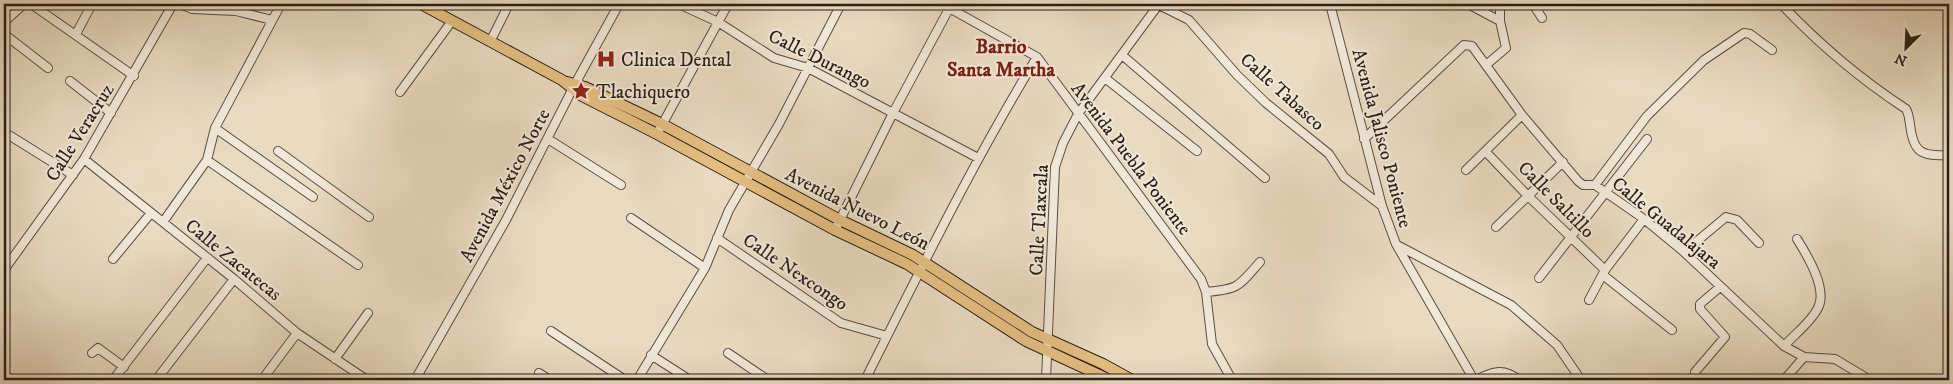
<svg xmlns="http://www.w3.org/2000/svg" width="1953" height="384" font-family="'IM FELL DW Pica',serif">
<rect width="100%" height="100%" fill="#e9dbc2"/>
<filter id="stains"><feTurbulence type="fractalNoise" baseFrequency=".004" numOctaves="4"/><feColorMatrix values="0 0 0 0 .2 0 0 0 0 .09 0 0 0 0 .02 0 0 0 .5 -.17"/></filter>
<radialGradient id="worn" r=".72"><stop offset=".6" stop-color="#630" stop-opacity="0"/><stop offset="1" stop-color="#630" stop-opacity=".3"/></radialGradient>
<path fill="#b4c194" stroke="#707056" d="M 663,127 L 748,173 L 745,177 L 660,132 Z
M 752,175 L 837,221 L 834,227 L 749,180 Z
M 1050,343 L 1127,380 L 1114,380 L 1049,350 Z"/>
<g fill="none" stroke-linecap="round" stroke-linejoin="round">
<g stroke="#5a4d42" stroke-width="10">
<path id="minor" d="M 31,4 L 134,76
M 180,4 L 192,9 L 236,11 L 272,20
M 679,4 L 718,22 L 774,58 L 808,68 L 978,158
M 942,4 L 1037,57 L 1201,279 L 1206,292 L 1212,344 L 1232,380
M 1330,4 L 1382,206 L 1396,244 L 1474,380
M 1468,4 L 1500,21 L 1506,48 L 1486,65
M 1533,4 L 1542,18
M 1781,4 C 1818,43 1860,79 1906,109 C 1909,114 1909,119 1910,124 C 1913,152 1921,157 1949,155
M 1159,5 L 1189,20 L 1237,75 L 1266,103 L 1329,154 L 1344,177 L 1382,206
M 1500,21 L 1500,9 L 1504,4
M 4,22 L 24,4
M 4,34 L 48,68
M 76,34 L 92,4
M 491,40 L 509,4
M 1122,55 L 1265,178
M 1105,78 L 1197,151
M 70,81 L 111,113
M 400,92 L 452,21
M 215,128 L 313,197
M 4,132 L 73,175
M 657,134 L 728,4
M 548,139 L 621,185
M 1364,139 L 1464,45 L 1472,46 L 1522,115 L 1578,181 L 1583,185 L 1595,185 L 1644,219 L 1684,252 L 1784,346 L 1804,357 L 1835,359 L 1870,380
M 278,151 L 369,217
M 1486,152 L 1528,196 L 1605,270
M 84,159 L 234,279 L 297,333 L 367,380
M 207,160 L 358,265
M 1466,170 L 1522,115
M 1595,185 L 1647,116 L 1704,60 L 1744,33 L 1750,34 L 1772,50
M 631,218 L 705,268
M 163,222 L 207,160 L 215,128 L 281,4
M 1496,227 L 1563,162
M 835,230 L 893,113 L 951,5
M 717,238 L 841,323 L 887,336
M 1397,245 L 1511,305 L 1557,345 L 1581,380
M 1684,252 L 1726,217 L 1737,220 L 1759,243
M 113,259 L 151,213
M 4,270 L 84,159 L 173,4
M 1603,275 L 1672,330
M 1539,278 L 1647,139
M 1206,292 C 1239,289 1238,287 1260,262
M 1589,300 L 1605,270 L 1644,219
M 551,331 L 625,380
M 1784,346 C 1795,334 1811,322 1818,308 C 1828,289 1807,255 1797,239
M 92,353 L 98,348 L 124,367
M 728,353 L 768,380
M 651,355 L 690,380
M 335,359 L 368,313
M 1695,372 L 1725,337 L 1700,309 L 1700,304 L 1720,287
M 539,373 L 550,380
M 113,380 L 207,258
M 156,380 L 234,279
M 262,380 L 297,333
M 415,380 L 506,220 L 575,84 L 619,4
M 637,380 L 705,268 L 729,210 L 779,124 L 841,4
M 865,380 C 920,271 973,162 1037,57
M 1046,380 L 1055,167 L 1063,143 L 1078,114 L 1159,4
M 1476,380 C 1491,372 1503,367 1519,380
M 1784,380 L 1804,357"/>
</g>
<g stroke="#2b1e17" stroke-width="12">
<path id="major" d="M 421,4 L 562,80 L 582,96 L 657,134 L 835,230 L 907,264 L 1026,341 L 1110,380
M 567,82 L 585,87 L 662,124 L 840,220 L 913,255 L 1032,332 L 1103,364 L 1132,380"/>
</g>
<use href="#minor" stroke="#f1e8d7" stroke-width="8"/>
<use href="#major" stroke="#e4be81" stroke-width="10"/>
</g>
<defs>
<g id="hospital-bare" transform="scale(1.5)"><path d="M-5-5h3v3.5h4V-5h3V5h-3V1.5h-4V5h-3Z" fill="#8f2418" stroke="#f1e8d7" stroke-width="2.5" paint-order="stroke"/></g>
<g id="sight-bare" transform="scale(1.5)"><path d="M0-6L1.8-2.2L6-1.7L2.9 1.2L3.7 5.4L0 3.3L-3.7 5.4L-2.9 1.2L-6-1.7L-1.8-2.2Z" fill="#8f2418" stroke="#f1e8d7" stroke-width="2.5" paint-order="stroke"/></g>
</defs>
<g fill-rule="evenodd">
<use href="#hospital-bare" x="606" y="59"/>
<use href="#sight-bare" x="581" y="91"/>
</g>
<g text-anchor="middle" stroke-width="4" stroke-linejoin="round" paint-order="stroke">
<g font-size="19" fill="#2b1e17" stroke="#f1e8d7">
<text transform="translate(820 58) rotate(26)" y="7">Calle Durango</text>
<text transform="translate(1283 91) rotate(42)" y="7">Calle Tabasco</text>
<text transform="translate(79 132) rotate(-58)" y="7">Calle Veracruz</text>
<text transform="translate(1383 138) rotate(75)" y="7">Avenida Jalisco Poniente</text>
<text transform="translate(1132 158) rotate(53)" y="7">Avenida Puebla Poniente</text>
<text transform="translate(504 185) rotate(-62)" y="7">Avenida México Norte</text>
<text transform="translate(1557 199) rotate(45)" y="7">Calle Saltillo</text>
<text transform="translate(858 208) rotate(27)" y="7">Avenida Nuevo León</text>
<text transform="translate(1038 220) rotate(-87)" y="7">Calle Tlaxcala</text>
<text transform="translate(1667 222) rotate(39)" y="7">Calle Guadalajara</text>
<text transform="translate(234 259) rotate(39)" y="7">Calle Zacatecas</text>
<text transform="translate(796 271) rotate(34)" y="7">Calle Nexcongo</text>
</g>
<g font-size="19" fill="#2b1e17" stroke="#f1e8d7" text-anchor="start">
<text x="621" y="66">Clinica Dental</text>
<text x="596" y="98">Tlachiquero</text>
</g>
<g font-size="20" font-weight="bold" fill="#7a1f14" stroke="#f1e8d7">
<text x="1001" y="53">Barrio<tspan x="1001" dy="23">Santa Martha</tspan></text>
</g>
</g>
<rect width="1953" height="384" fill="none" stroke="#e9dbc2" stroke-width="20"/>
<rect x="5" y="5" width="1943" height="374" fill="none" stroke="#2b1e17" stroke-width="2.5"/>
<rect x="10" y="10" width="1933" height="364" fill="none" stroke="#2b1e17"/>
<g transform="translate(1906 48) rotate(204)" stroke="#f1e8d7" stroke-width="4" paint-order="stroke">
<path d="M0-4L9 19L0 12L-9 19Z" fill="#2b1e17"/>
<text y="-8" font-size="14" font-weight="bold" text-anchor="middle" fill="#2b1e17">N</text>
</g>
<rect width="100%" height="100%" filter="url(#stains)"/>
<rect width="100%" height="100%" fill="url(#worn)"/>
</svg>
